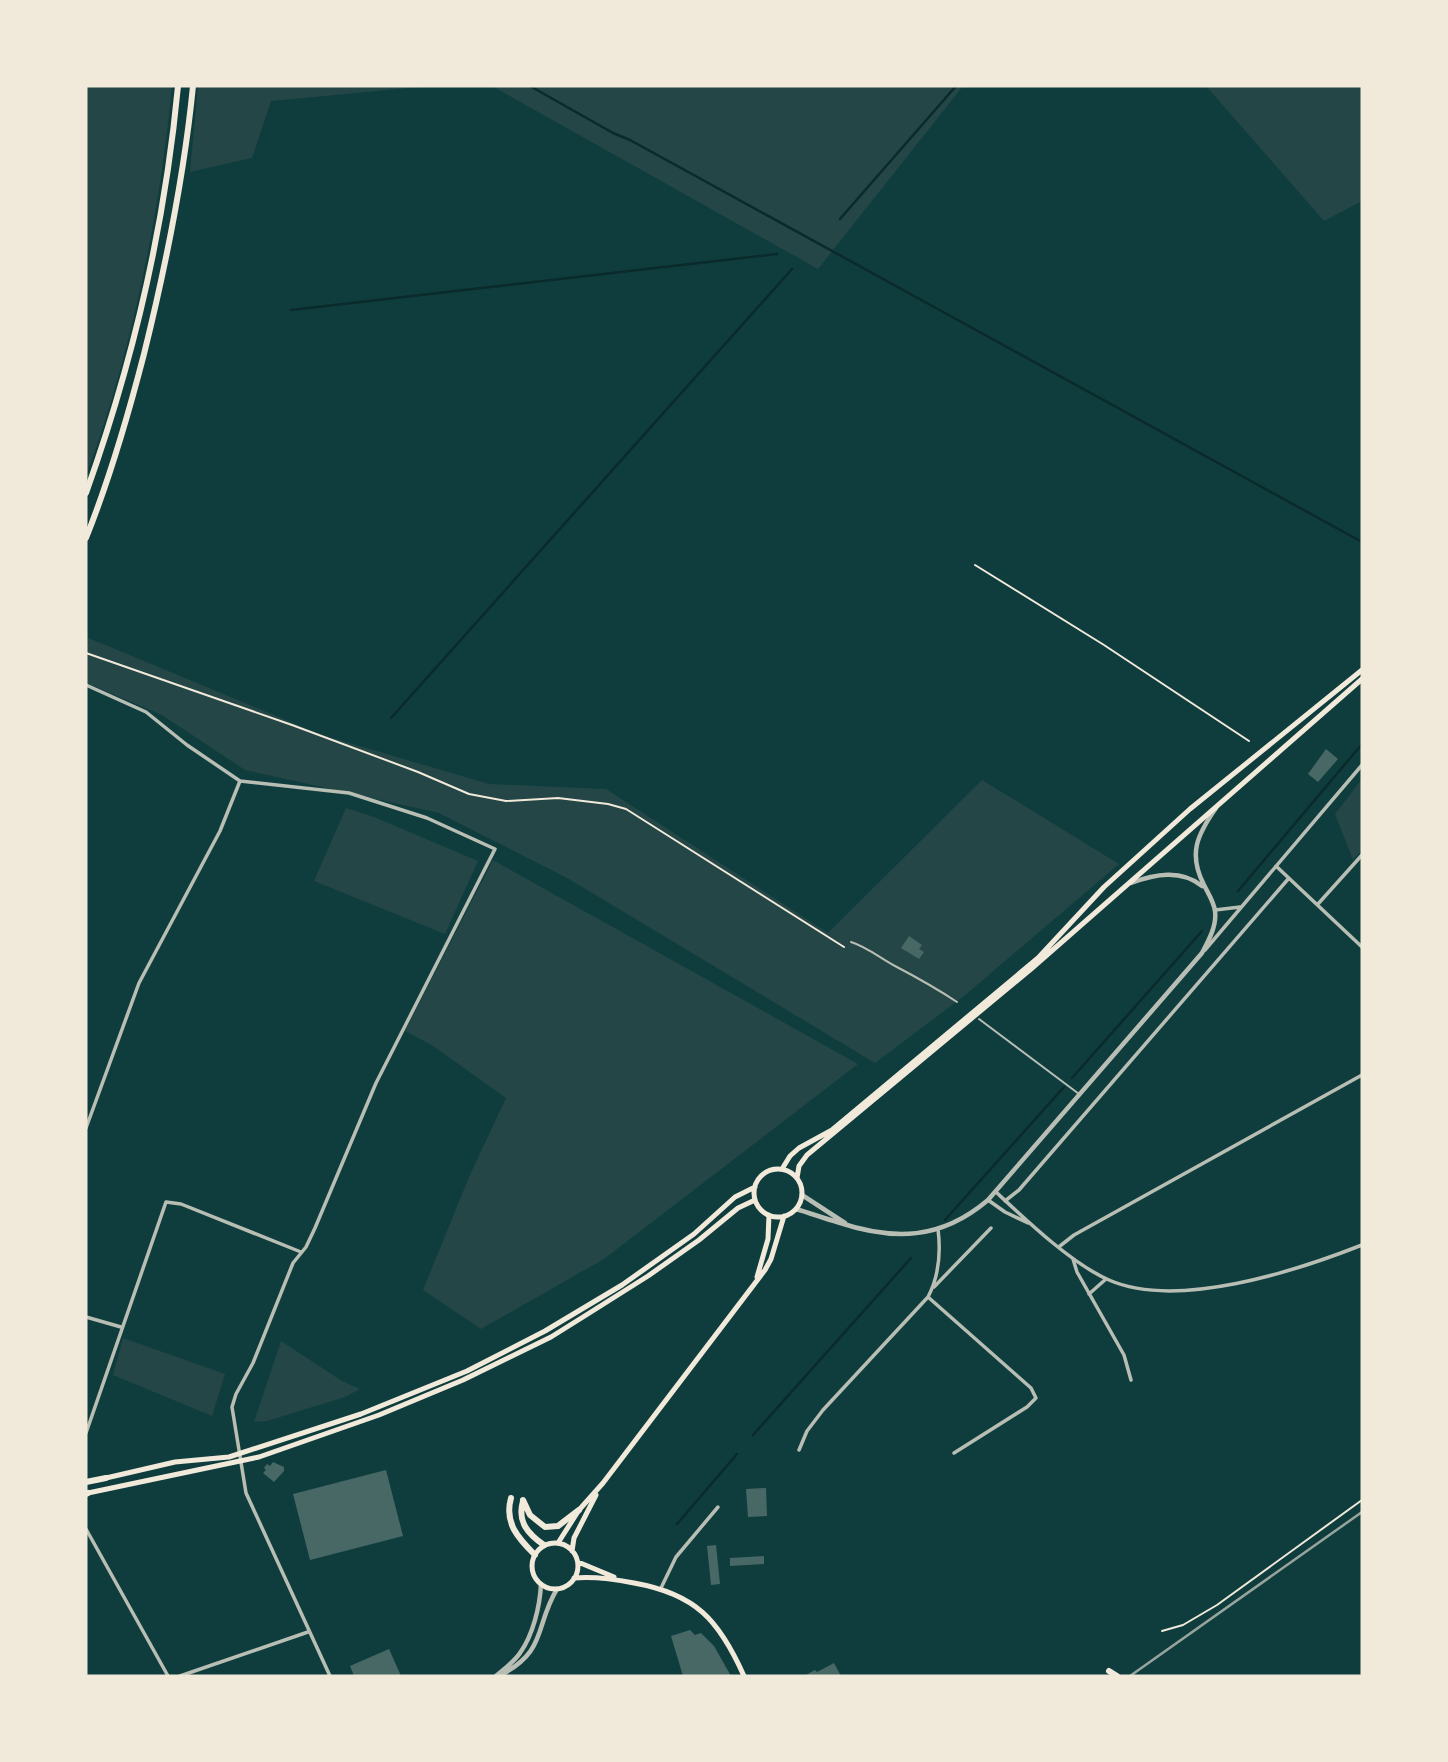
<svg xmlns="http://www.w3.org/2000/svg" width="1448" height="1762" font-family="'Varela Round',sans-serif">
<rect width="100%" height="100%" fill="#0f3d3e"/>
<path fill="#244646" d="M 86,86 L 172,86 C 160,214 131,355 86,476 Z
M 198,86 L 430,86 L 271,101 L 252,158 L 190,172 Z
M 492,86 L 963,86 L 818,269 Z
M 1206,86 L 1362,86 L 1362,201 L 1324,221 Z
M 86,637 L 322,735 L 489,784 L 606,789 L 828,933 L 982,780 L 1119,864 L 964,996 L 875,1063 L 569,879 L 439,813 L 245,770 L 162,715 L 86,683 Z
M 1362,779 L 1362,850 L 1353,860 L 1335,814 Z
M 346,808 L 374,817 L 478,861 L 445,934 L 314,881 Z
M 493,860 L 858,1064 L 604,1259 L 481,1329 L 423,1290 L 469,1177 L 506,1098 L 433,1046 L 405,1031 Z
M 123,1338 L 225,1374 L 212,1416 L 113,1375 Z
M 281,1341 L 342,1381 L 360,1389 L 345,1397 L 267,1421 L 254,1422 Z"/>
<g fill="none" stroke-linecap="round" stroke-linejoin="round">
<path stroke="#0a2a2b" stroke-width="2.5" d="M 530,86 L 613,133 L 630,140 L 1362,542
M 840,219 L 956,86
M 291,310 L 777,254
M 391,718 L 792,269
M 1238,891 L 1362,744
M 1072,1078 L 1202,931
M 945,1220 L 1064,1087
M 753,1435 L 911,1258
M 677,1524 L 737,1454"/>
</g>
<path fill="#486865" d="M 1326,749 L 1338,759 L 1318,782 L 1308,774 Z
M 909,936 L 922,945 L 919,949 L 924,952 L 919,959 L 901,948 Z
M 273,1462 L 284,1467 L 284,1471 L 274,1482 L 263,1473 L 266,1470 L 264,1468 L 267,1464 L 270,1466 Z
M 386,1470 L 403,1536 L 310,1560 L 293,1494 Z
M 766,1488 L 767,1516 L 748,1517 L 746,1489 Z
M 716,1545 L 720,1584 L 711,1585 L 707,1546 Z
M 764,1556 L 764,1564 L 730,1566 L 730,1558 Z
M 690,1630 L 695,1635 L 701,1633 L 714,1646 L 731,1676 L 683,1676 L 671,1636 Z
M 389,1649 L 401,1676 L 354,1676 L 350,1666 Z
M 834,1663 L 841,1676 L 804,1676 L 815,1670 L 817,1672 Z"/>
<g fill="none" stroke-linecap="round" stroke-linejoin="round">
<path stroke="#f1e9da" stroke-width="2" d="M 975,565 L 1104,645 L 1249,741
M 86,653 L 292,725 L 418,772 L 469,794 L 506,801 L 558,798 L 608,804 L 626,809 L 844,947
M 1162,1631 L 1183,1625 L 1217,1605 L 1362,1500"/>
<path stroke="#b8beb3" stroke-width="2" d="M 851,942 C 867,947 880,958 895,966 C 916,977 936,988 957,1002
M 979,1019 L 1079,1094"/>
<path stroke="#b8beb3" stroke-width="3.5" d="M 86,685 L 146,712 L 187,745 L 240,781 L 349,793 L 427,818 L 495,849 L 376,1083 L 315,1228 L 306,1247 L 293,1263 L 253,1363 L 236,1394 L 232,1407 L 246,1493 L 330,1676
M 1276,866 L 1362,947
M 1318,904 L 1362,855
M 1215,910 L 1240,907
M 1205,950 L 1362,765
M 86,1128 L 139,983 L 220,831 L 240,781
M 996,1192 C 1026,1220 1072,1264 1109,1280 C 1177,1310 1296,1271 1362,1245
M 988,1200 L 1005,1212 L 1028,1223
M 1005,1201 L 1019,1190 L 1289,878
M 1060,1246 L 1074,1235 L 1362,1075
M 1073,1259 L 1077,1272 L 1124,1355 L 1131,1380
M 934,1287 L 991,1228
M 1089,1294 L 1106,1279
M 928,1297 L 1031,1388 L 1036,1398 L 1027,1407 L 954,1453
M 86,1317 L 121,1327
M 86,1433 L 166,1202 L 181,1204 L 301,1252
M 799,1450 L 807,1431 L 823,1410 L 928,1297 C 939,1276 941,1253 938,1229
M 86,1529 L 168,1676
M 661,1588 L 676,1557 L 718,1507
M 180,1676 L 308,1632"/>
<path stroke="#b8beb3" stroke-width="4.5" d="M 1131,883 C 1155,874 1181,869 1202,886
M 802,1195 L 845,1223
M 796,1209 C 810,1213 823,1218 837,1222 C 894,1241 941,1240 988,1200 L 1202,953 C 1209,940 1217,925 1215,911 C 1214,902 1208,893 1204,885 C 1188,854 1197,835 1216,808
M 496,1676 C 504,1669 514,1662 520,1653 C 533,1635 540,1606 541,1584
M 499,1676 C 548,1651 534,1627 557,1589"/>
<path stroke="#f1e9da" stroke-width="5" d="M 782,1169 L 790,1156 L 799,1148 L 832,1130 L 1038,958 L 1104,887 L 1190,809 L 1362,670
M754 1193a24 24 0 1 1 48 0a24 24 0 1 1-48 0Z
M 797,1178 L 799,1166 L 807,1155 L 1031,969 L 1362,679
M 757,1277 L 768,1239 L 769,1215
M 106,1478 L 175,1462 L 229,1457 L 361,1414 L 467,1371 L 545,1331 L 622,1285 L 694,1234 L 735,1197 L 755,1187
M 88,1493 L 259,1457 L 379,1415 L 463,1380 L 551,1337 L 583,1317 L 648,1276 L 699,1240 L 738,1208 L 755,1200
M 558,1543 L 579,1510 L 603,1483 L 765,1270 L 771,1259 L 784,1216
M532 1566a23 23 0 1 1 46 0a23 23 0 1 1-46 0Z
M 572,1551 L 574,1538 L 596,1495
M 578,1562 L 614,1577
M 574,1578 C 595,1576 614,1579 634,1583 C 696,1594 719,1620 744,1676"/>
<path stroke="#f1e9da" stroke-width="6" d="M 86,493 C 133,362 165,224 178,86
M 86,538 C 110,478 128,416 144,354 C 166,265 184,177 193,86
M 86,1482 L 106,1478
M 86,1494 L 88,1493
M 511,1498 C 504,1523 518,1538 535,1555
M 523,1500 L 530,1515 L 545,1527 L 558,1526 L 579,1510
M 523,1501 C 517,1522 528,1534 544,1545
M 1109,1671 L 1117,1676"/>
<path stroke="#97a49c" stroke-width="2.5" d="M 1130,1676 L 1362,1512"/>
</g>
<rect width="1448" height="1762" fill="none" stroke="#f1e9da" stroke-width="175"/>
</svg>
